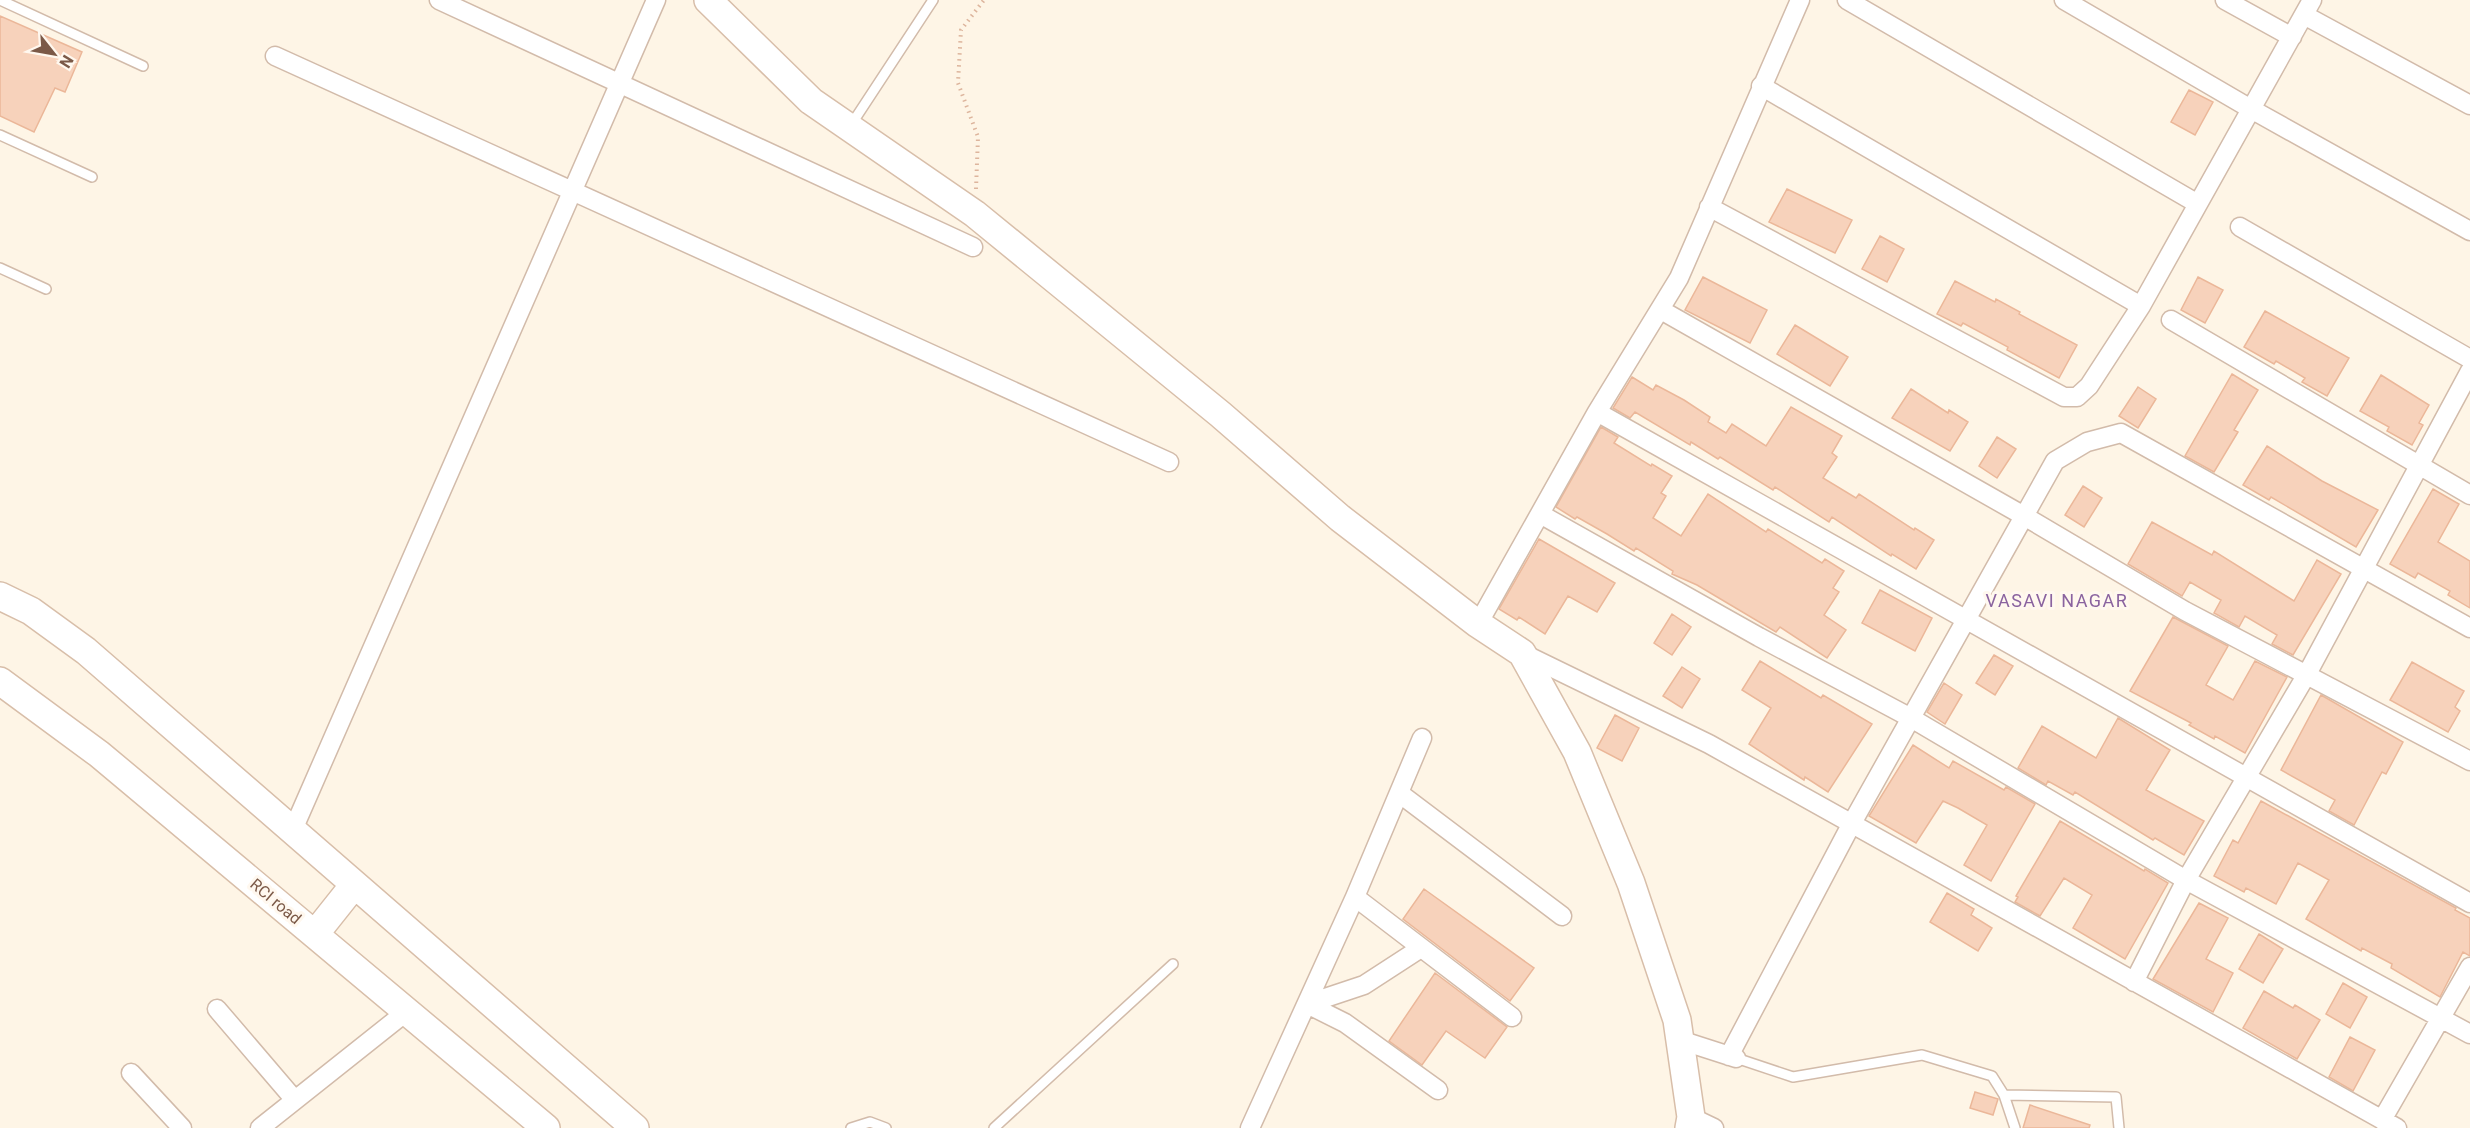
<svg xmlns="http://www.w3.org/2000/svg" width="2470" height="1128" font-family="Roboto,sans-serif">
<rect width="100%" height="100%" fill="#fef5e6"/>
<path fill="#f7d2bb" stroke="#ebb799" stroke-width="1.5" d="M 0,16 L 82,52 L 65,92 L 55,88 L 34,132 L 0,116 Z
M 2189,90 L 2213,102 L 2195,135 L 2171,122 Z
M 1787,189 L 1852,220 L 1835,253 L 1769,222 Z
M 1880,236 L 1904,249 L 1887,282 L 1862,269 Z
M 1703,277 L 1767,310 L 1750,343 L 1685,310 Z
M 2198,277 L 2223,290 L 2205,323 L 2181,310 Z
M 1955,281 L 1995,302 L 1996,299 L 2020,312 L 2019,314 L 2077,345 L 2059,378 L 2007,350 L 2008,347 L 1963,323 L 1961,326 L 1937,314 Z
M 2265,311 L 2349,358 L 2327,396 L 2302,382 L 2305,378 L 2276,361 L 2274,364 L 2244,347 Z
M 1795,325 L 1848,357 L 1830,386 L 1777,354 Z
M 2232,374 L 2258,390 L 2234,430 L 2238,432 L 2214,472 L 2185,456 Z
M 2381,375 L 2429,405 L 2419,423 L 2423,425 L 2412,445 L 2387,431 L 2389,427 L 2360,411 Z
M 1632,377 L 1653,390 L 1656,385 L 1684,400 L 1710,417 L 1708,422 L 1726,433 L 1732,424 L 1766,446 L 1791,407 L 1842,436 L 1832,453 L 1837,457 L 1823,478 L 1856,498 L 1859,494 L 1914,530 L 1915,528 L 1934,540 L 1916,569 L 1892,554 L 1891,556 L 1832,517 L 1829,522 L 1775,487 L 1773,490 L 1720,457 L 1718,459 L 1691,442 L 1690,445 L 1635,412 L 1630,418 L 1613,408 Z
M 2138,387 L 2156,399 L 2138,428 L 2119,416 Z
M 1911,389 L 1948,413 L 1949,410 L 1968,422 L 1950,451 L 1892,418 Z
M 1601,427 L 1618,437 L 1614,443 L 1651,466 L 1652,464 L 1672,476 L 1661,493 L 1666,496 L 1653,518 L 1681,536 L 1708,494 L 1766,532 L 1768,529 L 1822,563 L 1825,559 L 1844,571 L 1833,588 L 1839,592 L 1824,615 L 1846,630 L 1827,658 L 1780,627 L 1776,632 L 1697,585 L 1672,574 L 1673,571 L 1636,548 L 1634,551 L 1607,534 L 1577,517 L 1575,519 L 1556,507 Z
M 1997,437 L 2016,449 L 1997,478 L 1979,466 Z
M 2267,446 L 2322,481 L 2378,510 L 2356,547 L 2271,497 L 2269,500 L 2243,485 Z
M 2083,486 L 2102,498 L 2084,527 L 2065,515 Z
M 2433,489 L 2459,504 L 2438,542 L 2470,561 L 2470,608 L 2448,595 L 2450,591 L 2418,573 L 2415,578 L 2390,564 Z
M 2152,522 L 2212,555 L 2214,551 L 2294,601 L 2317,560 L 2341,574 L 2293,655 L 2272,644 L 2277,635 L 2245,616 L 2239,627 L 2214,613 L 2221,600 L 2190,582 L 2182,596 L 2128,564 Z
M 1539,539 L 1615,583 L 1597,612 L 1568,596 L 1545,634 L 1519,617 L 1517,620 L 1499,609 Z
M 1880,590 L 1932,618 L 1915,651 L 1862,623 Z
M 1672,614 L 1691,627 L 1672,655 L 1654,643 Z
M 2173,617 L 2228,646 L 2206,685 L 2233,700 L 2255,661 L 2287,677 L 2245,753 L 2215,736 L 2214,739 L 2189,725 L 2191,723 L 2130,691 Z
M 1994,655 L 2013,666 L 1995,695 L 1976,683 Z
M 1760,661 L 1821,698 L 1823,695 L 1872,724 L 1828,792 L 1805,777 L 1804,780 L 1749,744 L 1771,708 L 1742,690 Z
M 2412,662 L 2464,691 L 2455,707 L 2460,711 L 2448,732 L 2390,700 Z
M 1682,667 L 1700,679 L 1682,708 L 1663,696 Z
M 1944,683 L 1962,695 L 1945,724 L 1927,712 Z
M 2321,695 L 2403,742 L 2386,774 L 2382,772 L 2354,825 L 2329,811 L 2335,800 L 2281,770 Z
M 1615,715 L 1639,728 L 1622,761 L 1597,748 Z
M 2118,718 L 2170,750 L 2146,790 L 2204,821 L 2184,855 L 2155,838 L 2153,840 L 2075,792 L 2073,795 L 2048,781 L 2046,785 L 2018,768 L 2042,726 L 2096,758 Z
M 1913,745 L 1949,768 L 1953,761 L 2004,790 L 2006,787 L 2035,804 L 1991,881 L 1964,865 L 1987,825 L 1958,808 L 1943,801 L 1916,843 L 1869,816 Z
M 2261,801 L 2456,908 L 2455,910 L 2470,918 L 2470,956 L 2463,952 L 2440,997 L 2391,968 L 2392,964 L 2362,948 L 2361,951 L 2306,919 L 2329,880 L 2298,863 L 2276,904 L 2246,888 L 2244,892 L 2214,876 L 2233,840 L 2238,843 Z
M 2060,821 L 2144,871 L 2145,869 L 2168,883 L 2125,959 L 2073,928 L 2092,895 L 2064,878 L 2040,916 L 2015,902 L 2018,897 L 2016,896 Z
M 1424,889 L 1534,968 L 1510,1001 L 1403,919 Z
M 1947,893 L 1974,909 L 1971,915 L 1992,928 L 1978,951 L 1930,922 Z
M 2199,903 L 2228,918 L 2206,959 L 2233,973 L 2213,1012 L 2153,979 Z
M 2259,934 L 2283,949 L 2263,983 L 2239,969 Z
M 1435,973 L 1507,1027 L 1485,1058 L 1446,1031 L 1422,1065 L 1389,1041 Z
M 2343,983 L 2367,997 L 2350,1028 L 2326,1014 Z
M 2264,991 L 2293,1008 L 2295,1005 L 2320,1020 L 2297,1059 L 2243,1028 Z
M 2350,1037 L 2375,1050 L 2353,1091 L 2329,1077 Z
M 1975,1092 L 1998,1099 L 1993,1115 L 1970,1108 Z
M 2030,1105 L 2090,1125 L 2089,1128 L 2023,1128 Z"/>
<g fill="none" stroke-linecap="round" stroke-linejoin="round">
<g stroke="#d2bbaa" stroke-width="12">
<path id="lane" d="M 0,0 L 143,66
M 851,125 L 933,0
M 0,135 L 92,177
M 0,268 L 46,289
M 1736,1058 L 1793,1077 L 1922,1055 L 1992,1076 L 2004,1095 L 2015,1128
M 2004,1095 L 2116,1097 L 2119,1128
M 851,1128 L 870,1122 L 886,1128
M 994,1128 L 1173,964"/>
</g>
<g stroke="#d2bbaa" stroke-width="21">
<path id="street" d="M 439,0 L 973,247
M 1847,0 L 2198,204
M 2064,0 L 2251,109 L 2470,231
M 2225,0 L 2292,37
M 2304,15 L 2470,105
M 275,56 L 1169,462
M 1761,86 L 2141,306
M 1709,207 L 2064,397 L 2077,397 L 2089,386 L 2141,306 L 2312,0
M 2240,227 L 2470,359
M 1661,310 L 2024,516 L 2185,611 L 2470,761
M 2171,320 L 2470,495
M 1597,412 L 2470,903
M 1540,514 L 1759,637 L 1911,718 L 2186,880 L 2470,1034
M 1478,624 L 1597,412 L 1679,278 L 1800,0
M 1522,653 L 1709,744 L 2397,1128
M 1399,793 L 1562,916
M 292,832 L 656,0
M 1355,897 L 1512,1017
M 2134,982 L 2186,880 L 2307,674 L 2470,371
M 1307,1004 L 1345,1023 L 1438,1090
M 1307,1004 L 1364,985 L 1421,948
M 217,1009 L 294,1099
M 1680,1040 L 1736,1058
M 1729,1056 L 1852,823 L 2055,461 L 2087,442 L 2121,433 L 2470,628
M 131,1073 L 182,1128
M 1691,1117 L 1714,1128
M 2382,1120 L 2470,967
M 260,1128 L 406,1012
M 1250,1128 L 1355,897 L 1422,738"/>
</g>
<g stroke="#d8bea9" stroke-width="30">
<path id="secondary" d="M 708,0 L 811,101 L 975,214 L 1220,414 L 1340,518 L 1478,624 L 1522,653 L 1577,752 L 1631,883 L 1677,1020 L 1691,1117 L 1689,1128
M 0,596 L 31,611 L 86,651 L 635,1128
M 0,681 L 99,754 L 546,1128
M 315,934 L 354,885"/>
</g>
<path stroke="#ddb59d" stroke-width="4" stroke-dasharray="1.5 4.5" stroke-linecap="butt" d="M 976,189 L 978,137 L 958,83 L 961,30 L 984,0"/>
<use href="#lane" stroke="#fff" stroke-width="9"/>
<use href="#street" stroke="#fff" stroke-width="18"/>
<use href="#secondary" stroke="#fff" stroke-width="27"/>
</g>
<g text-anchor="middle" stroke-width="6" stroke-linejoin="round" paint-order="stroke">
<g font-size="16" fill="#7b5947" stroke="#fff8ef">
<text transform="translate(276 901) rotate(40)" y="6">RCI road</text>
</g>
<g font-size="18" letter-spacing="1.5" fill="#8a639f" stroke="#fff8ef">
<text x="2057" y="607">VASAVI NAGAR</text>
</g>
</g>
<g transform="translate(54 54) rotate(121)" stroke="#fff8ef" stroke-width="4.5" paint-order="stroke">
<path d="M0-4.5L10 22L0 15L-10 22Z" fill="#7b5947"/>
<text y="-9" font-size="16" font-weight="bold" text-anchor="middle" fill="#7b5947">N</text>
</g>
</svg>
